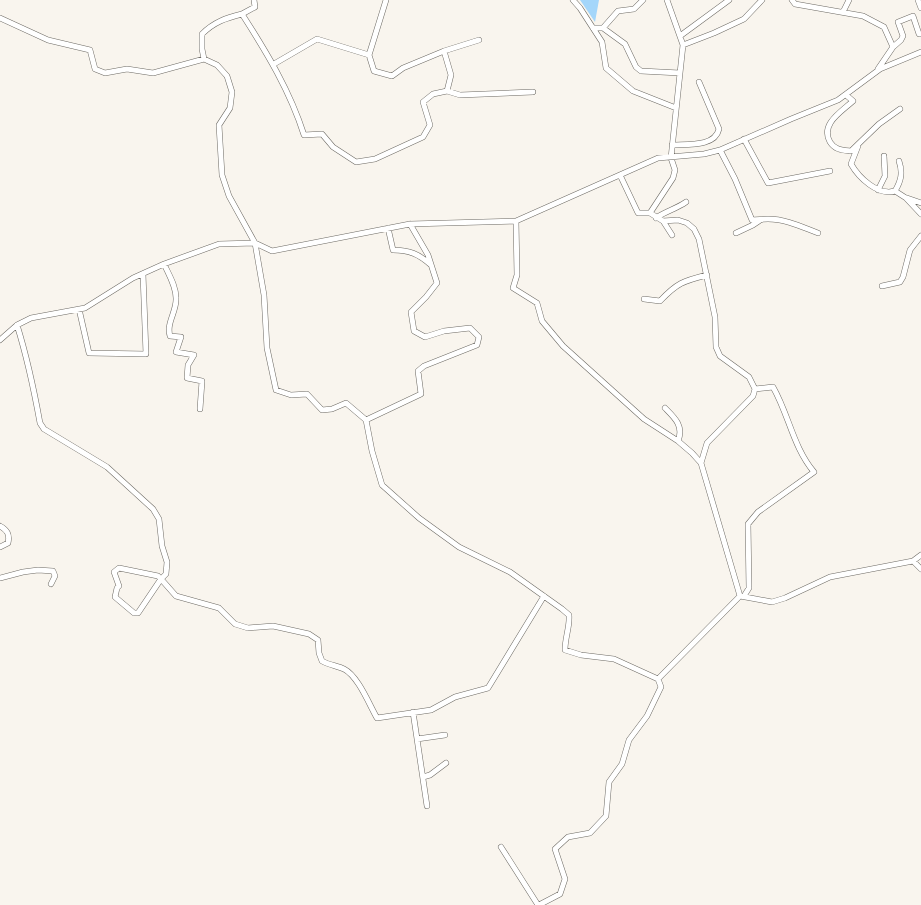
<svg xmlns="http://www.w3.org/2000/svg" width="921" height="905" font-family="'DM Sans',sans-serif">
<rect width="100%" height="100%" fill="#f9f5ee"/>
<path fill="#a4d6fa" d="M 580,0 L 599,0 L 595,22 Z"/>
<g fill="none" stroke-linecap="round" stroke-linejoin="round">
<g stroke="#6d6a64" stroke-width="6">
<path id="minor" d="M 573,0 L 580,8 L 602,42 L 606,68 L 633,91 L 676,108
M 667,0 L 683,45
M 792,0 L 795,4 L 863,16 L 884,27 L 893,47
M 918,0 L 921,8
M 843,12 L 849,0
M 242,14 L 255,7 L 254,0
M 0,18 L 48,40 L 90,50 L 95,69 L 105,73 L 127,69 L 153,73 L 204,59 L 217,65 L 227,76 L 232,92 L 230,108 L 219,125 L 222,175 L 229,196 L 255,243 L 264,295 L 267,348 L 276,390 L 291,395 L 307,394 L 322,410 L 332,409 L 346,403 L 366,420 L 372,451 L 382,485 L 419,518 L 459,547 L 510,572 L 562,609 L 569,615 C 570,627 565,637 565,650 L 581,655 L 614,659 L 658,679 L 661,687 L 647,716 L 629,740 L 622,764 L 609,782 L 606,816 L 590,833 L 568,837 L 555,849 L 565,879 L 560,894 L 539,905
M 593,28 L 603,28 L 625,44 L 636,67 L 641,71 L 680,73
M 603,28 L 618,11 L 634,9 L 643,0
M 680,36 L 729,0
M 369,55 L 386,0
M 204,59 L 202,49 L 202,34 C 214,22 226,18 242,14 C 267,53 290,91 304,135 L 322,134 L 333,147 L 356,162 L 375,159 L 423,137 L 430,125 L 423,102 L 433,94 L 447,91 L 460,95 L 533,92
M 274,64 L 317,39 L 369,55 L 374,71 L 392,76 L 403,68 L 444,51
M 878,69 L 893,47 L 901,40 L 903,36 L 898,22 L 913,16 L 919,34 L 921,34
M 447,91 L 451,75 L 444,51 L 479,40
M 846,95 L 853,101 C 841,112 820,124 830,142 C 835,150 842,150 851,151 L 879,124 L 900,109
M 744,139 L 768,183 L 830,171
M 672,145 C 688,144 715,147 719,129 L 699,82
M 858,146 L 851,164 C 859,178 878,196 895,191 L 906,198 L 921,214
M 720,150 L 735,179 L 752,220 C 758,220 762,219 768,219 C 786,219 802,227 818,233
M 620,175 L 638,213 L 650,213
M 878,190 L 885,176 L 884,156
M 895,191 C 901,181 903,173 899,161
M 907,198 L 921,203
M 656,218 C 666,211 676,209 686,202
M 516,221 L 517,275 L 513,288 L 537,303 L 542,321 L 563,346 L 644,419 L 678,441 L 692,453 L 701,463 L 740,596
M 663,221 L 672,235
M 388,228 L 393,250 C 409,250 419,254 431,265
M 736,233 L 753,225 L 759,221
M 164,264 C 169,275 176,286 176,298 C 177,311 166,323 170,336 L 181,337 L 176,352 L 194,355 L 188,365 L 187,378 L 202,381 L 200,409
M 882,286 L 900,282 L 903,277 L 910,250 L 921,236
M 644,299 L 660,301 C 677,283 683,281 707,275
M 79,309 L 89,353 L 146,354 L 143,274
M 17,325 C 27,357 34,390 40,423 L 44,429 L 107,467 L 153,509 L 159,519 L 162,546 L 167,562 L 166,574 L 161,579 L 176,596 L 219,608 L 235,624 L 248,628 L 273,626 L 309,634 L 318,640 L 319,653 L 322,661 C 329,665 338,666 344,669 C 358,676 369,704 377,718 L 431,710 L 455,697 L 488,688 L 544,596
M 0,340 L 17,325 L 31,318 L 85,308 L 133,278 L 164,264 L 219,244 L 255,243 L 272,251 L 410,224 L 516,221 L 658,158 L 704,154 L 720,150 L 791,119 L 838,100 L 880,69 L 921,52
M 665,408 C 675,418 684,426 678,441
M 366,420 L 421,394 L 418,371 L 424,366 L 477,345 L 479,337 L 470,328 L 444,331 L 425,337 L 414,331 L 411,312 L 426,297 L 437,283 L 428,255 L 410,224
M 701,463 L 707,443 L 753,396 L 755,389 L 749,377 L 720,356 L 716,347 L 715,317 L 699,239 L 694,229 L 687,223 L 678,220 L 663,221 L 650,213 L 673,178 L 675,170 L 671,158 L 683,45 L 714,33 L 744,19 L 762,0
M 0,526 C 7,530 10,534 8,543 L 0,547
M 913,561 L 921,569
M 119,568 L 158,576 L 161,579 L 138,613 L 134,613 L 115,597 L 117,588 L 119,586 L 114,572 Z
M 0,578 L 23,572 L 38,570 L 53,571 L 55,576 L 51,584
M 744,596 L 749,588 L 748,524 L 758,512 L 814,472 C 793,447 789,415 773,387 L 755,389
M 658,679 L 740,596 L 772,602 L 785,598 L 830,577 L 913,561 L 921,555
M 413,712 L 427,806
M 417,739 L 445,735
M 423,777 L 430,775 L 446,763
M 501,847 L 538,905"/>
</g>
<use href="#minor" stroke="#fff" stroke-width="5"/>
</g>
</svg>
